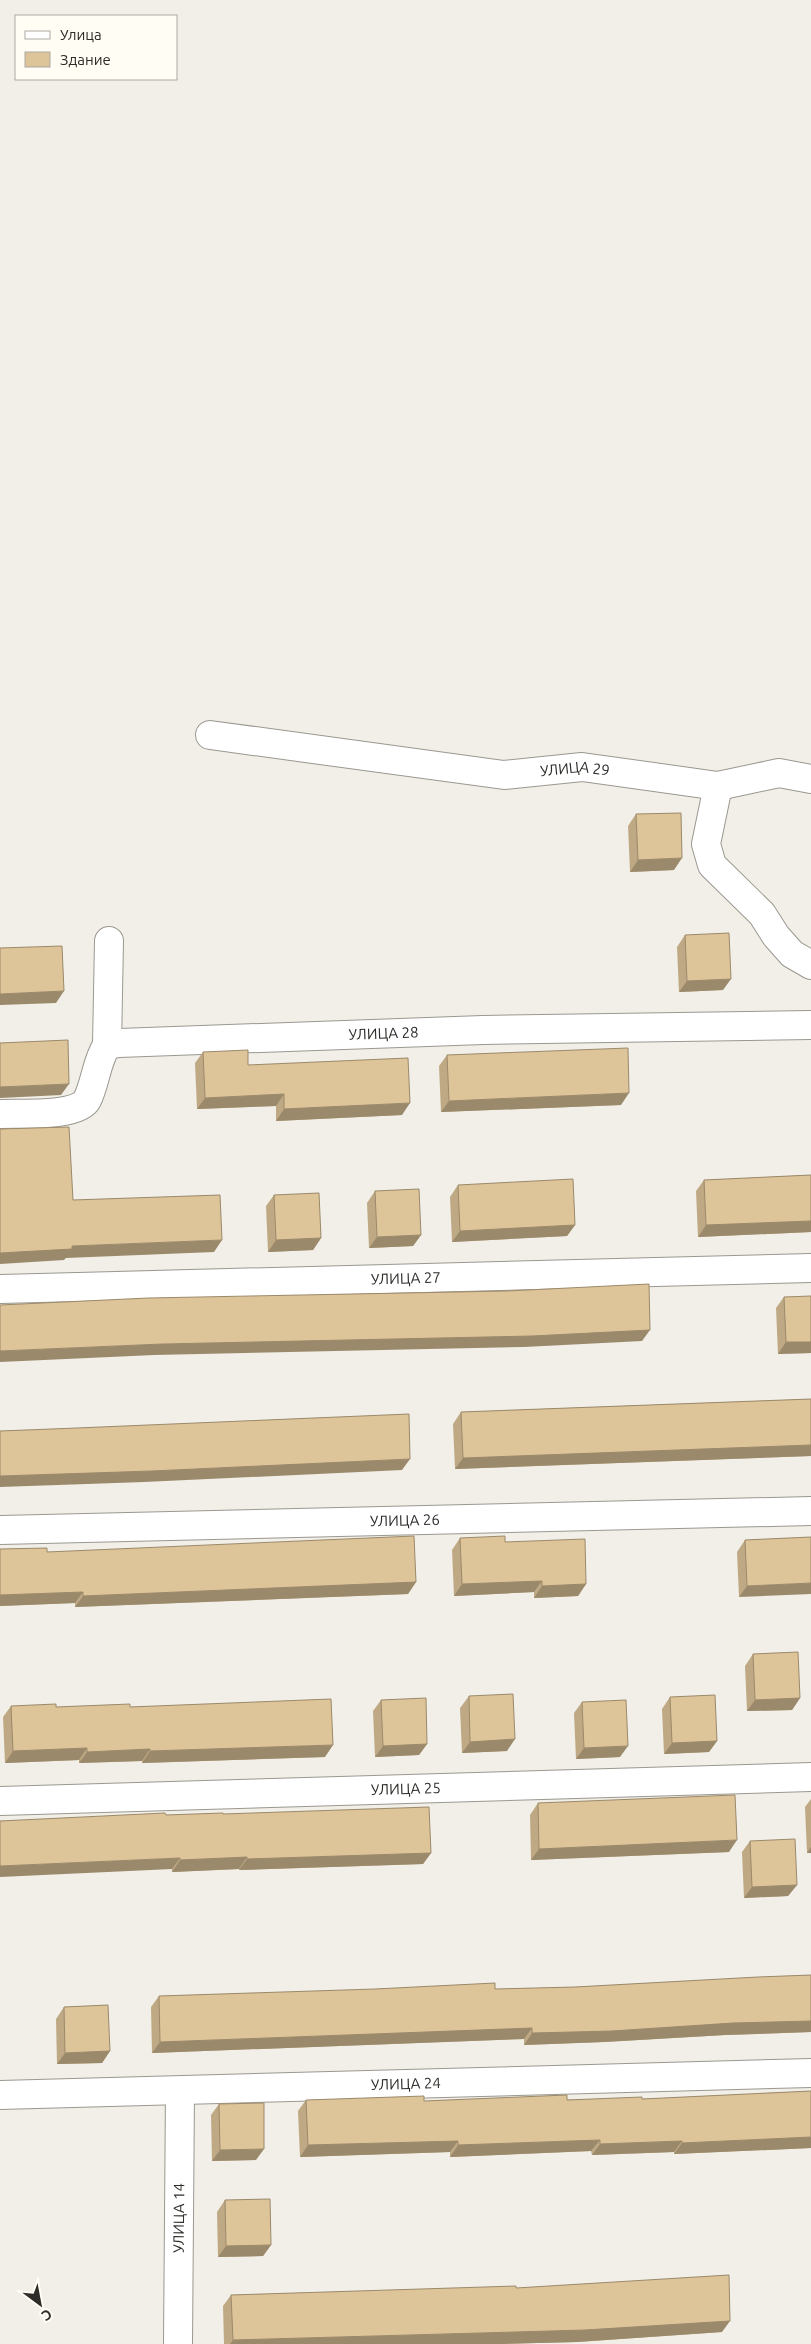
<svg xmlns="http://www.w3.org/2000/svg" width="811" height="2344" font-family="Ubuntu,sans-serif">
<rect width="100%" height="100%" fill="#f1efe7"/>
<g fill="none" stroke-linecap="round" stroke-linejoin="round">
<g stroke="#9a9890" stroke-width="30">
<g id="minor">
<path id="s1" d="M 210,735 L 504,775 L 582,767 L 718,786 L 706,844 L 712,865 L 762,914 L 776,936 L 792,954 L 811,965"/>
<path d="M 718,786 L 779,773 L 811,779"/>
<path d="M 107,1045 L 109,941"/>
<path id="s2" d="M 0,1114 C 18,1113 78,1117 87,1100 C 96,1082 96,1062 107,1045 L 119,1043 L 483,1030 L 811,1025"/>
<path id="s3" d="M 0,1289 L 811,1268"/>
<path id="s4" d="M 0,1530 L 811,1511"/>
<path id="s5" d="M 0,1801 L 811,1777"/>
<path id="s6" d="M 0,2095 L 811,2073"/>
<path id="s7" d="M 178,2344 L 180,2091"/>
</g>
</g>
<use href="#minor" stroke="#fff" stroke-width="28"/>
</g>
<path fill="#bfa984" d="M 636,814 L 674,870 L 630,872 L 628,826 Z
M 685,935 L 723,990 L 679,992 L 677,947 Z
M 203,1052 L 248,1065 L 402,1115 L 276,1121 L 276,1106 L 197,1109 L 195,1063 Z
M 447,1055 L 621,1105 L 441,1112 L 439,1066 Z
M 811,1175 L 811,1232 L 698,1237 L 696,1191 L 704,1180 Z
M 458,1185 L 575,1225 L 567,1236 L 452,1242 L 450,1197 Z
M 375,1191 L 421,1235 L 413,1246 L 369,1248 L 367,1203 Z
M 274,1195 L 321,1238 L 313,1250 L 268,1252 L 266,1206 Z
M 784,1297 L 811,1353 L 778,1354 L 776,1308 Z
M 811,1399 L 811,1456 L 455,1469 L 453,1424 L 461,1412 Z
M 811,1537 L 739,1597 L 737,1552 L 745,1540 Z
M 460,1538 L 505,1542 L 586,1584 L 578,1596 L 534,1598 L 534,1592 L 454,1596 L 452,1550 Z
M 0,1549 L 47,1552 L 416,1582 L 408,1594 L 75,1607 L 75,1603 L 0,1606 Z
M 753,1654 L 800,1698 L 792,1710 L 747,1711 L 745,1666 Z
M 469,1696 L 507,1751 L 462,1753 L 460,1708 Z
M 670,1697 L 717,1741 L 709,1752 L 664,1754 L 662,1709 Z
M 381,1700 L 427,1744 L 419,1755 L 375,1757 L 373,1711 Z
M 582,1702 L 620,1757 L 576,1759 L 574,1713 Z
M 11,1706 L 56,1707 L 130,1707 L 325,1757 L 142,1763 L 142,1761 L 79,1763 L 79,1760 L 5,1763 L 3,1717 Z
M 811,1799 L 811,1853 L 807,1853 L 805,1807 Z
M 538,1803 L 729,1852 L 531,1860 L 530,1815 Z
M 223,1814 L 431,1853 L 423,1864 L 239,1870 L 239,1869 L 172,1872 L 166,1815 Z
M 750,1841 L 797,1885 L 788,1896 L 744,1898 L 742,1852 Z
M 811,1975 L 811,2032 L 725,2035 L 604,2042 L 524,2045 L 524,2039 L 152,2053 L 151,2007 L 159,1996 L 495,1989 L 575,1987 Z
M 64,2007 L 110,2051 L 102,2063 L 57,2064 L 56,2019 Z
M 811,2091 L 811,2148 L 674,2154 L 674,2152 L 592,2155 L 591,2151 L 450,2157 L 450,2152 L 300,2157 L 298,2111 L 306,2100 L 424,2101 L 642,2099 Z
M 219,2104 L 256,2160 L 212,2161 L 211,2115 Z
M 225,2200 L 271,2245 L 263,2256 L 218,2257 L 217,2212 Z
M 516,2288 L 722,2332 L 577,2342 L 503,2344 L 224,2344 L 223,2306 L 231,2295 Z"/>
<path fill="#9b896b" d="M 682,858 L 674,870 L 630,872 L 638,860 Z
M 731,979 L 723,990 L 679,992 L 687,981 Z
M 64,991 L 56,1003 L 0,1005 L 0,994 Z
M 69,1084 L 61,1095 L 0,1098 L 0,1087 Z
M 629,1093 L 621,1105 L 441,1112 L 449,1101 Z
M 284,1094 L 276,1106 L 197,1109 L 205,1098 Z
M 410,1103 L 402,1115 L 276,1121 L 284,1109 Z
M 811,1221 L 811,1232 L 698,1237 L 706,1225 Z
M 575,1225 L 567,1236 L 452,1242 L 460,1231 Z
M 421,1235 L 413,1246 L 369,1248 L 377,1237 Z
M 321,1238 L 313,1250 L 268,1252 L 276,1240 Z
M 222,1240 L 214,1252 L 66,1258 L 64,1260 L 0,1264 L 0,1253 L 72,1246 Z
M 650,1330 L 642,1341 L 524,1347 L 154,1355 L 0,1362 L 0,1351 L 162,1344 Z
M 786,1342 L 811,1342 L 811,1353 L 778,1354 Z
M 811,1445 L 811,1456 L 455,1469 L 463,1458 Z
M 410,1459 L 402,1470 L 144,1482 L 0,1487 L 0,1476 Z
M 542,1581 L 534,1592 L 454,1596 L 462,1584 Z
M 416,1582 L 408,1594 L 75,1607 L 83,1596 Z
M 811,1583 L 811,1594 L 739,1597 L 747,1586 Z
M 586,1584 L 578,1596 L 534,1598 L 542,1586 Z
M 83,1592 L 75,1603 L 0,1606 L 0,1595 Z
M 800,1698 L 792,1710 L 747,1711 L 755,1700 Z
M 515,1739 L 507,1751 L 462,1753 L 470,1742 Z
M 717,1741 L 709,1752 L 664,1754 L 672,1743 Z
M 427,1744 L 419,1755 L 375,1757 L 383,1746 Z
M 333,1745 L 325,1757 L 142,1763 L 150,1751 Z
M 628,1746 L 620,1757 L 576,1759 L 584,1748 Z
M 87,1748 L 79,1760 L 5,1763 L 13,1751 Z
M 150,1749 L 142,1761 L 79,1763 L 87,1752 Z
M 737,1840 L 729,1852 L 531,1860 L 539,1849 Z
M 811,1847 L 811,1853 L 807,1853 Z
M 431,1853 L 423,1864 L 239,1870 L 247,1859 Z
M 247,1857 L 239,1869 L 172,1872 L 180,1860 Z
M 180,1858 L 172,1869 L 0,1877 L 0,1866 Z
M 797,1885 L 788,1896 L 744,1898 L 752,1887 Z
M 811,2021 L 811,2032 L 725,2035 L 604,2042 L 524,2045 L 532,2033 L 733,2023 Z
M 532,2028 L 524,2039 L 152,2053 L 160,2042 Z
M 110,2051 L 102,2063 L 57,2064 L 65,2053 Z
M 811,2137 L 811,2148 L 674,2154 L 682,2143 Z
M 600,2140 L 591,2151 L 450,2157 L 458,2145 Z
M 458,2141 L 450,2152 L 300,2157 L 308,2145 Z
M 682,2141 L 674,2152 L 592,2155 L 600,2144 Z
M 264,2149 L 256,2160 L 212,2161 L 220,2150 Z
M 271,2245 L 263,2256 L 218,2257 L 226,2246 Z
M 730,2321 L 722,2332 L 577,2342 L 503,2344 L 230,2344 L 233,2340 Z"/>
<path fill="#dec499" stroke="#9b896b" d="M 681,813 L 682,858 L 638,860 L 636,814 Z
M 729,933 L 731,979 L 687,981 L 685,935 Z
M 62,946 L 64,991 L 0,994 L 0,948 Z
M 68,1040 L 69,1084 L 0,1087 L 0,1043 Z
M 628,1048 L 629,1093 L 449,1101 L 447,1055 Z
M 248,1050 L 248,1065 L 408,1058 L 410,1103 L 284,1109 L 284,1094 L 205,1098 L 203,1052 Z
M 69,1127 L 73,1200 L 220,1195 L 222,1240 L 72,1246 L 72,1249 L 0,1253 L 0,1129 Z
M 811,1175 L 811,1221 L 706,1225 L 704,1180 Z
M 573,1179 L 575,1225 L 460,1231 L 458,1185 Z
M 419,1189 L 421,1235 L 377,1237 L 375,1191 Z
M 319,1193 L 321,1238 L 276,1240 L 274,1195 Z
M 649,1284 L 650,1330 L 532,1336 L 162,1344 L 0,1351 L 0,1305 L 148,1298 L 507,1291 Z
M 811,1296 L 811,1342 L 786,1342 L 784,1297 Z
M 811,1399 L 811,1445 L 463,1458 L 461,1412 Z
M 409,1414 L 410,1459 L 152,1471 L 0,1476 L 0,1431 L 77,1428 Z
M 414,1536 L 416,1582 L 83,1596 L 83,1592 L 0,1595 L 0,1549 L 47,1548 L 47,1552 Z
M 505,1536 L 505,1542 L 585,1539 L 586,1584 L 542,1586 L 542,1581 L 462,1584 L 460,1538 Z
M 811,1537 L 811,1583 L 747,1586 L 745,1540 Z
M 798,1652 L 800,1698 L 755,1700 L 753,1654 Z
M 513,1694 L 515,1739 L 470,1742 L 469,1696 Z
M 715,1695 L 717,1741 L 672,1743 L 670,1697 Z
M 426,1698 L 427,1744 L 383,1746 L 381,1700 Z
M 331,1699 L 333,1745 L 150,1751 L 150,1749 L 87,1752 L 87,1748 L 13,1751 L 11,1706 L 56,1704 L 56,1707 L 130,1704 L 130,1707 Z
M 626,1700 L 628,1746 L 584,1748 L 582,1702 Z
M 735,1795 L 737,1840 L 539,1849 L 538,1803 Z
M 429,1807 L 431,1853 L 247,1859 L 247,1857 L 180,1860 L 180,1858 L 0,1866 L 0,1821 L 165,1813 L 166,1815 L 223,1813 L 223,1814 Z
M 795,1839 L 797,1885 L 752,1887 L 750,1841 Z
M 811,1975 L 811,2021 L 733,2023 L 612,2031 L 532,2033 L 532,2028 L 160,2042 L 159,1996 L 375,1989 L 495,1983 L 495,1989 L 575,1987 L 758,1977 Z
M 108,2005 L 110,2051 L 65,2053 L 64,2007 Z
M 811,2091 L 811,2137 L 682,2143 L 682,2141 L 600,2144 L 600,2140 L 458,2145 L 458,2141 L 308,2145 L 306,2100 L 424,2096 L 424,2101 L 567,2095 L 567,2100 L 642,2097 L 642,2099 Z
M 264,2103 L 264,2149 L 220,2150 L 219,2104 Z
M 270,2199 L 271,2245 L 226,2246 L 225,2200 Z
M 729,2275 L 730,2321 L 585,2330 L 233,2340 L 231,2295 L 516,2286 L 516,2288 Z"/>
<g text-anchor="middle" stroke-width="4" stroke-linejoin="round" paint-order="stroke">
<g font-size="15" fill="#2d2c29" stroke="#fffdf4">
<text dy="5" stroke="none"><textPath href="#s1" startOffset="368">УЛИЦА 29</textPath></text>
<text dy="5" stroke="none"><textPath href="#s2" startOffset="426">УЛИЦА 28</textPath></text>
<text dy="5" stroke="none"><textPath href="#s3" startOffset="406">УЛИЦА 27</textPath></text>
<text dy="5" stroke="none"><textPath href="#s4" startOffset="405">УЛИЦА 26</textPath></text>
<text dy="5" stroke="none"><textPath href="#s5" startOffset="406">УЛИЦА 25</textPath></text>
<text dy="5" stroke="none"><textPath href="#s6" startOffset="406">УЛИЦА 24</textPath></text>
<text dy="5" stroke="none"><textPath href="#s7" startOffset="126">УЛИЦА 14</textPath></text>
</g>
</g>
<rect x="15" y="15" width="162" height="65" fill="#fffdf4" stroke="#aba9a3"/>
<rect x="25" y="31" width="25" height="8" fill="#ffffff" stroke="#aba9a3"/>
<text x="60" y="40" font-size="15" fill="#2d2c29">Улица</text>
<rect x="25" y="52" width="25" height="15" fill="#dec499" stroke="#aba9a3"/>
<text x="60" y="65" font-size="15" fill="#2d2c29">Здание</text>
<g transform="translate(40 2304) rotate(148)" stroke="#fffdf4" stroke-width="4" paint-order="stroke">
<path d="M0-4L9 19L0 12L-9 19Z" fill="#2d2c29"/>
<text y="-8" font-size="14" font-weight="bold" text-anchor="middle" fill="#2d2c29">С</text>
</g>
</svg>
